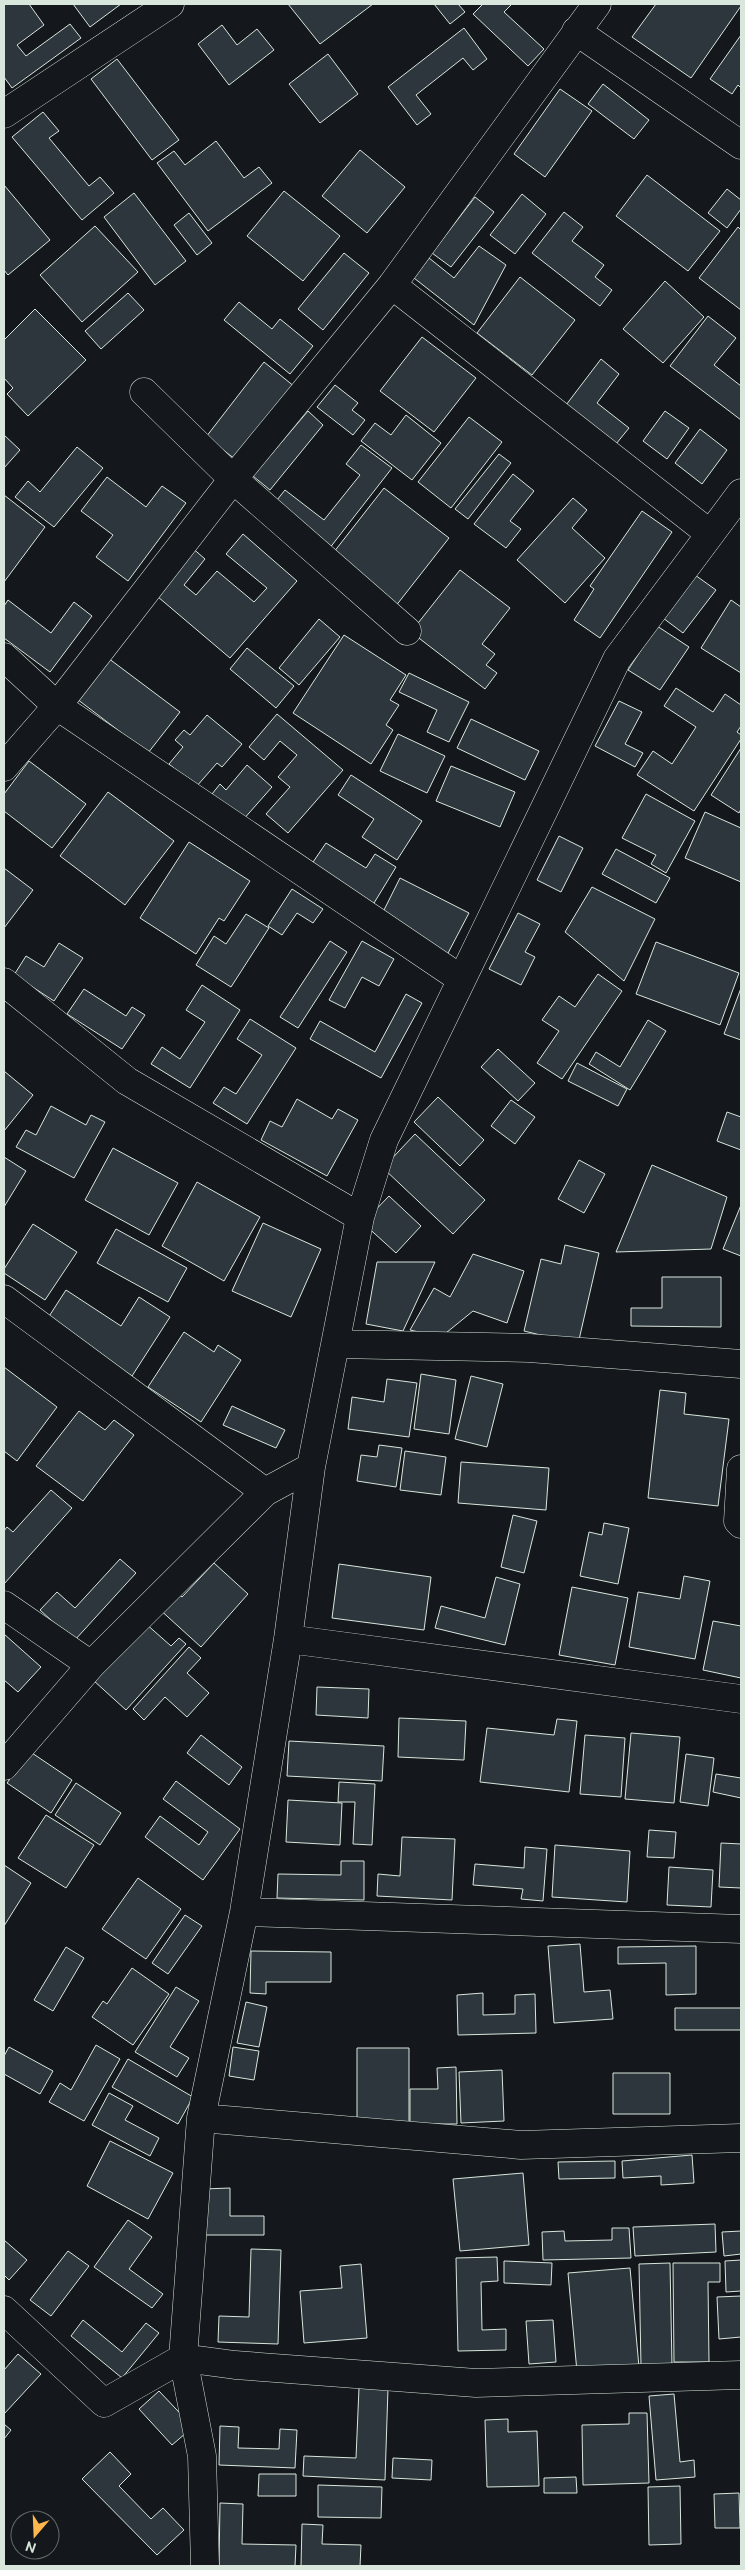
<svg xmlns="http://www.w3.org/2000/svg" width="745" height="2570" font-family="Ubuntu,sans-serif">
<rect width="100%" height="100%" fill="#14181c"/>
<path fill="#2c363c" stroke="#d8e6dc" d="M 4,4 L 29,4 L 44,25 L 17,45 L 26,56 L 70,24 L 81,38 L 12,88 L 4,77 Z
M 73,4 L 121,4 L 90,27 Z
M 288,4 L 373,4 L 320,44 Z
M 434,4 L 458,4 L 465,12 L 450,24 Z
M 483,4 L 512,4 L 504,12 L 544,49 L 528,66 L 473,14 Z
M 656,4 L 741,4 L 741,6 L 691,78 L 632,37 Z
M 222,25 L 237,45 L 257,29 L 274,50 L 229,85 L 198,44 Z
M 464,28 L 487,59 L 473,70 L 463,58 L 416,95 L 431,114 L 417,125 L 388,87 Z
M 741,35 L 741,88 L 738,85 L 732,94 L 710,79 Z
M 328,54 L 358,94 L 320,123 L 289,84 Z
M 117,59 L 179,140 L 152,160 L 91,79 Z
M 603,84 L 649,120 L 634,139 L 588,104 Z
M 560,89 L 592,111 L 545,177 L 514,154 Z
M 43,112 L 59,131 L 49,138 L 89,186 L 100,177 L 114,193 L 82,220 L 12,137 Z
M 216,141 L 244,178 L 259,167 L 272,183 L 208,231 L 157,163 L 174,151 L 185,165 Z
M 360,150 L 405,187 L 367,233 L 322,196 Z
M 647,175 L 720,231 L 688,271 L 616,216 Z
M 4,185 L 50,240 L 8,275 L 4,270 Z
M 727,189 L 741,200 L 741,209 L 727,228 L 708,213 Z
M 284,191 L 340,236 L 303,281 L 247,236 Z
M 134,193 L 186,261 L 155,285 L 104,217 Z
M 522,194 L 546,214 L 515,254 L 490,235 Z
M 475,197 L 494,212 L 451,267 L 432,253 Z
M 564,212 L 583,227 L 572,241 L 604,265 L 595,277 L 612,290 L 600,306 L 532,253 Z
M 189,213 L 212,243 L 197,255 L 174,225 Z
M 95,226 L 138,272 L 82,322 L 40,275 Z
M 738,227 L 741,230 L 741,310 L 699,278 Z
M 479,246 L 506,265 L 474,325 L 414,278 L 429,258 L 454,278 Z
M 344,253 L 369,273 L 323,330 L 298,309 Z
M 520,277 L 575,320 L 532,375 L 477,333 Z
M 665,281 L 704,317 L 663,363 L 623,329 Z
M 128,293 L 144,310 L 101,349 L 85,331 Z
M 239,302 L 272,329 L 280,319 L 313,346 L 290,374 L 224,320 Z
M 35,309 L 86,360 L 28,416 L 7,394 L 13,388 L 4,378 L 4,340 Z
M 708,316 L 736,338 L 714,365 L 741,386 L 741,420 L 670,366 Z
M 422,337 L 476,378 L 434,432 L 380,391 Z
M 601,359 L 619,374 L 597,403 L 629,428 L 616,444 L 566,405 Z
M 264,362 L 295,387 L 235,459 L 206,437 Z
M 335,385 L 358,403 L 352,410 L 365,420 L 353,435 L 317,407 Z
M 308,411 L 323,425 L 270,490 L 253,476 Z
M 665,411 L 689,428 L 667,459 L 643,441 Z
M 406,415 L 441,443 L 412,480 L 361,441 L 375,423 L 391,435 Z
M 469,417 L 502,442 L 451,508 L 418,482 Z
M 700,429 L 727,450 L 702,484 L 675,463 Z
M 4,435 L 20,450 L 4,468 Z
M 361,445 L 392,468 L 329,549 L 273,505 L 285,490 L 324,520 L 360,475 L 346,464 Z
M 77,447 L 103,468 L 54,527 L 15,497 L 28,481 L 40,492 Z
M 499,454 L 511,463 L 468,519 L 455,509 Z
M 513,474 L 534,491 L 510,521 L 521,529 L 506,548 L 474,524 Z
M 107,477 L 146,507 L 162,486 L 186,503 L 128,581 L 96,557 L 113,535 L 81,511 Z
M 384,488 L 449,538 L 395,607 L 330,557 Z
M 4,495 L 45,527 L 4,582 Z
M 573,498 L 587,510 L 572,528 L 605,558 L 565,603 L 517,560 Z
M 642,511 L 672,532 L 600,638 L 574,620 L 594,589 L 590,586 Z
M 243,534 L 297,581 L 230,658 L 151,591 L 190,546 L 205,559 L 184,585 L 196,595 L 217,571 L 254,602 L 267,588 L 226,554 Z
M 460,570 L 510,608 L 482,644 L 495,654 L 486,665 L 497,673 L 485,689 L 411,632 Z
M 695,575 L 716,590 L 683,633 L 663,618 Z
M 8,600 L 51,633 L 74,602 L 92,616 L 50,672 L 4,638 L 4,606 Z
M 731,600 L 741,607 L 741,673 L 701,648 Z
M 319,619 L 340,637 L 299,685 L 279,668 Z
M 657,626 L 689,647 L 660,690 L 628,670 Z
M 344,635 L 406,675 L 390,700 L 399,705 L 386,725 L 393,730 L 371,764 L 293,713 Z
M 247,648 L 294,686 L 276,708 L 230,669 Z
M 108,658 L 180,712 L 148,753 L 77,699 Z
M 409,673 L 469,702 L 449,742 L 427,732 L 437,710 L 399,692 Z
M 676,688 L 713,712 L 725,694 L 741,705 L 741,726 L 737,732 L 741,735 L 741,739 L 694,811 L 637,775 L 653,751 L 672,764 L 696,727 L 664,706 Z
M 619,701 L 642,712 L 625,744 L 643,753 L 635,767 L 595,746 Z
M 277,714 L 343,770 L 288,833 L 266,814 L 290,787 L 278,777 L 297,755 L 280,741 L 264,760 L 249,747 Z
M 207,715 L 242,744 L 222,767 L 217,763 L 196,787 L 169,764 L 183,747 L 175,740 L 184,730 L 190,735 Z
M 471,719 L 539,751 L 525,780 L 457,748 Z
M 398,734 L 445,756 L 427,793 L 380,771 Z
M 741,748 L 741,809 L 739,813 L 711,795 Z
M 29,761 L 86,804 L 52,848 L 4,811 L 4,794 Z
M 247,765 L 272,787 L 242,821 L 212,794 L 220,784 L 226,790 Z
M 451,766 L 515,792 L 500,827 L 436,801 Z
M 351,775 L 422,821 L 397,860 L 362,837 L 374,819 L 338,795 Z
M 108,792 L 174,841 L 125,905 L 60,856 Z
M 646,794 L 695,821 L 666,873 L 651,864 L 656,855 L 622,838 Z
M 705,812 L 741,828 L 741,882 L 685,858 Z
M 559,836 L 583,848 L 561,892 L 537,880 Z
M 189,842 L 250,881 L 224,921 L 219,918 L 196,954 L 140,918 Z
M 326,843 L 366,868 L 375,854 L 396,867 L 371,908 L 309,868 Z
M 616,849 L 670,878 L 656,903 L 602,874 Z
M 4,868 L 33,890 L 4,928 Z
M 400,878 L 469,913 L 447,955 L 379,920 Z
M 592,887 L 655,919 L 624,981 L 565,932 Z
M 292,889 L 323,909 L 313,923 L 297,913 L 282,935 L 268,926 Z
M 518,913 L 540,924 L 525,952 L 535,957 L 521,985 L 489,969 Z
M 246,914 L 269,928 L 231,987 L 196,965 L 214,936 L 226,944 Z
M 330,941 L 347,952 L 298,1028 L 280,1017 Z
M 362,941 L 394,959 L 379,986 L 362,977 L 345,1008 L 329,1000 Z
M 656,942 L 739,973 L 720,1025 L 636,994 Z
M 59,943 L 83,958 L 54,1001 L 14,975 L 26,956 L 44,967 Z
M 598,974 L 622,991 L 562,1079 L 537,1063 L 559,1031 L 542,1020 L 559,996 L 575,1007 Z
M 202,985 L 240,1010 L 190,1088 L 151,1064 L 162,1047 L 180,1059 L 205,1022 L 186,1010 Z
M 741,988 L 741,1040 L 724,1034 Z
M 84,989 L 126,1016 L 132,1007 L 145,1015 L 122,1049 L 67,1014 Z
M 406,994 L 422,1003 L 381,1078 L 310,1039 L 320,1021 L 375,1052 Z
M 250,1019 L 296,1048 L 247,1124 L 213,1103 L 224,1087 L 236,1094 L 262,1055 L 237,1039 Z
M 648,1020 L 666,1031 L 630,1090 L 589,1064 L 596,1052 L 620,1067 Z
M 498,1049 L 535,1083 L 518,1101 L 481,1067 Z
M 577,1063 L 627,1089 L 618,1106 L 568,1081 Z
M 4,1071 L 33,1095 L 4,1131 Z
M 438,1097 L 484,1140 L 460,1166 L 414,1122 Z
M 297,1099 L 332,1119 L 338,1109 L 358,1120 L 327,1176 L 261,1140 L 270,1121 L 282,1127 Z
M 511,1100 L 535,1117 L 515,1144 L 491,1126 Z
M 51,1106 L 86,1125 L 91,1115 L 105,1122 L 74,1178 L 16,1147 L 26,1130 L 36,1135 Z
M 727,1112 L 741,1117 L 741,1150 L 717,1141 Z
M 415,1134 L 485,1200 L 453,1234 L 383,1168 Z
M 113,1148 L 178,1183 L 149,1235 L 85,1200 Z
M 4,1157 L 26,1171 L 4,1207 Z
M 579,1160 L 605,1174 L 584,1213 L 558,1199 Z
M 652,1165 L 727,1197 L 711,1249 L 616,1252 Z
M 197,1182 L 260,1217 L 224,1281 L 162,1246 Z
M 389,1196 L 421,1226 L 396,1253 L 363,1223 Z
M 741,1205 L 741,1256 L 723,1249 Z
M 263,1223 L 321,1249 L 291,1317 L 232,1291 Z
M 33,1224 L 77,1252 L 45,1300 L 4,1273 L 4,1269 Z
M 116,1229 L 187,1268 L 168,1302 L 97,1263 Z
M 565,1245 L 599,1253 L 578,1344 L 524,1331 L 541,1259 L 561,1264 Z
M 473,1254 L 524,1271 L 507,1323 L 473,1311 L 441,1337 L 410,1330 L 434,1288 L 450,1297 Z
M 377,1262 L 435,1262 L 403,1331 L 366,1324 Z
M 662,1277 L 721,1277 L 721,1327 L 631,1326 L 631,1308 L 662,1308 Z
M 66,1290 L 121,1326 L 139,1297 L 170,1317 L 132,1376 L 46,1321 Z
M 184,1332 L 214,1352 L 218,1345 L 241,1360 L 201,1422 L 148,1387 Z
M 4,1367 L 57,1407 L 17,1461 L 4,1451 Z
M 421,1374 L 456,1380 L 449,1434 L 414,1429 Z
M 471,1376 L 503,1384 L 487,1447 L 455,1439 Z
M 387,1379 L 417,1383 L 409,1437 L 348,1429 L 352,1397 L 384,1402 Z
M 660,1390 L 686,1393 L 684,1414 L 729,1419 L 718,1506 L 648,1498 Z
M 232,1406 L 285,1430 L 276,1448 L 223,1425 Z
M 79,1411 L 105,1430 L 114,1420 L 134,1435 L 83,1501 L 36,1466 Z
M 379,1445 L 402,1448 L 396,1487 L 357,1481 L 361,1455 L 377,1457 Z
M 405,1451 L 446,1457 L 441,1495 L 400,1490 Z
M 461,1462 L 549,1468 L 546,1510 L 458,1503 Z
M 51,1490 L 72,1508 L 4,1584 L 4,1531 L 7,1527 L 13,1532 Z
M 513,1515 L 537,1521 L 524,1573 L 501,1567 Z
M 604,1523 L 629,1528 L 618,1584 L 580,1576 L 589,1532 L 602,1535 Z
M 120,1559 L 136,1573 L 74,1641 L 40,1610 L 57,1592 L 75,1608 Z
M 214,1563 L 248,1594 L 201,1647 L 157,1607 L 173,1589 L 182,1597 Z
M 339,1564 L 431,1577 L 424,1630 L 332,1618 Z
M 684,1576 L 710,1581 L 695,1659 L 629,1647 L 638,1592 L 680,1599 Z
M 496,1577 L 520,1584 L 505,1645 L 435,1628 L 441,1606 L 485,1618 Z
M 572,1587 L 628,1598 L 615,1665 L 559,1655 Z
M 713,1621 L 741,1626 L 741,1678 L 703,1670 Z
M 145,1623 L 171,1646 L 179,1638 L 186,1644 L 126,1710 L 93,1680 Z
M 4,1634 L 41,1667 L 18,1692 L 4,1680 Z
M 189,1647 L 201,1658 L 187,1673 L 209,1693 L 187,1717 L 165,1697 L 144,1720 L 133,1709 Z
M 317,1687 L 369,1689 L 368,1718 L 316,1715 Z
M 399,1718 L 466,1721 L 464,1760 L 398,1757 Z
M 557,1719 L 577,1721 L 569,1792 L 480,1782 L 487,1728 L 554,1735 Z
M 631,1733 L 680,1737 L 674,1803 L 625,1799 Z
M 201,1735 L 242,1767 L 229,1785 L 187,1753 Z
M 585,1735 L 625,1738 L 621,1797 L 580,1794 Z
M 289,1741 L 384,1746 L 382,1781 L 287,1776 Z
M 29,1751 L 72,1780 L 51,1813 L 7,1783 Z
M 686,1754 L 714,1758 L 708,1806 L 680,1802 Z
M 716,1774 L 741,1778 L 741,1798 L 713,1792 Z
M 176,1781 L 240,1829 L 203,1880 L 145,1837 L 160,1816 L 199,1845 L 208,1832 L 163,1799 Z
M 339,1782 L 375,1784 L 372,1845 L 353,1844 L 355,1802 L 338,1802 Z
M 76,1783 L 121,1813 L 100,1845 L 55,1815 Z
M 288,1800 L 342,1803 L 340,1845 L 286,1842 Z
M 46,1815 L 94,1845 L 66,1888 L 18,1858 Z
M 649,1830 L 676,1832 L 674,1858 L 647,1857 Z
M 402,1837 L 455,1839 L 452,1900 L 377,1896 L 378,1874 L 400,1876 Z
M 721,1843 L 741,1844 L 741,1888 L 719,1887 Z
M 555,1845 L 630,1851 L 627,1902 L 552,1897 Z
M 525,1847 L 547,1849 L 543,1901 L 521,1899 L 523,1889 L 473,1885 L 475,1864 L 524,1868 Z
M 341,1861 L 364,1861 L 364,1900 L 277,1898 L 278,1874 L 341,1875 Z
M 4,1865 L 31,1883 L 4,1926 Z
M 669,1867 L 713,1870 L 711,1907 L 667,1905 Z
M 138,1878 L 181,1909 L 146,1959 L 102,1929 Z
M 185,1915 L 202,1926 L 168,1974 L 152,1963 Z
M 580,1944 L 584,1992 L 610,1990 L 613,2019 L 554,2023 L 548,1946 Z
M 696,1946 L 696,1994 L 666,1995 L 666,1963 L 618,1964 L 618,1947 Z
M 66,1947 L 84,1958 L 53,2011 L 34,2000 Z
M 251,1951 L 331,1952 L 331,1982 L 266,1982 L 266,1994 L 250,1993 Z
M 132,1968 L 169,1994 L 133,2045 L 92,2017 L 103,2001 L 107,2004 Z
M 176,1987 L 199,2001 L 170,2047 L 189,2058 L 177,2077 L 135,2052 Z
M 483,1993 L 483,2015 L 515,2014 L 515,1995 L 535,1994 L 536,2033 L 458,2035 L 457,1995 Z
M 246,2002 L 267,2007 L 259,2047 L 237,2043 Z
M 675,2008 L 741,2008 L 741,2030 L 675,2030 Z
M 96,2045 L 120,2059 L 84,2121 L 49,2102 L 60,2083 L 71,2090 Z
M 9,2047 L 53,2071 L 40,2094 L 4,2074 L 4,2056 Z
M 233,2047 L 259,2051 L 254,2080 L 229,2076 Z
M 357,2048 L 409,2048 L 409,2122 L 357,2122 Z
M 128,2059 L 193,2097 L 178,2124 L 112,2087 Z
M 456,2067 L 457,2124 L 410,2124 L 410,2089 L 438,2089 L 437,2068 Z
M 502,2070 L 504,2121 L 461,2123 L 459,2072 Z
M 613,2073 L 670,2073 L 670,2114 L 613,2114 Z
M 109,2093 L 133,2106 L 125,2120 L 159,2138 L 150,2156 L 92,2125 Z
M 110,2141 L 173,2173 L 148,2219 L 87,2186 Z
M 692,2155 L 694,2183 L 661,2185 L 661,2176 L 623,2178 L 622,2161 Z
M 615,2161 L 615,2178 L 559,2179 L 558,2162 Z
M 523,2173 L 529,2245 L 460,2251 L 453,2179 Z
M 230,2188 L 230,2216 L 264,2216 L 264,2235 L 204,2235 L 203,2189 Z
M 128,2220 L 152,2237 L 129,2269 L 163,2294 L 152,2308 L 94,2267 Z
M 715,2224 L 716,2252 L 635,2256 L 633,2227 Z
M 612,2228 L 629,2228 L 631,2258 L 543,2260 L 542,2232 L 564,2231 L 565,2241 L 612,2240 Z
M 741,2231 L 741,2254 L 724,2256 L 722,2232 Z
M 4,2240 L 27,2260 L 9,2280 L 4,2275 Z
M 251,2249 L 281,2250 L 278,2344 L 218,2342 L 219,2316 L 249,2317 Z
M 68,2251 L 89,2266 L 51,2316 L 30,2300 Z
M 497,2257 L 498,2281 L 481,2282 L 482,2330 L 506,2329 L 506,2350 L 458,2351 L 456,2258 Z
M 741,2260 L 741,2291 L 726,2292 L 725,2261 Z
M 504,2261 L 552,2263 L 551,2285 L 504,2283 Z
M 670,2263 L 672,2366 L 641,2366 L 639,2264 Z
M 673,2263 L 720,2263 L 720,2282 L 708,2282 L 709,2362 L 674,2362 Z
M 361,2264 L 367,2338 L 304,2343 L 300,2291 L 342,2288 L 340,2266 Z
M 630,2268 L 639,2367 L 577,2372 L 568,2273 Z
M 741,2296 L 741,2337 L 719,2339 L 717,2297 Z
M 83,2320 L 122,2352 L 146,2323 L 159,2333 L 122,2378 L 71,2336 Z
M 553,2320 L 556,2362 L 529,2364 L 526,2321 Z
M 18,2354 L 41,2374 L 4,2414 L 4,2370 Z
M 359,2388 L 388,2388 L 385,2480 L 303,2476 L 304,2456 L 356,2458 Z
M 159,2391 L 193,2427 L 172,2445 L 139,2409 Z
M 674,2394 L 680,2462 L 694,2460 L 695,2477 L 656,2480 L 649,2396 Z
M 629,2413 L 647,2413 L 649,2483 L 583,2485 L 582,2425 L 629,2424 Z
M 508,2419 L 508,2432 L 537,2431 L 539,2486 L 487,2487 L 485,2420 Z
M 4,2424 L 11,2430 L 4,2439 Z
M 220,2426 L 239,2427 L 238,2448 L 279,2449 L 280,2429 L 297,2430 L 295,2468 L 219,2465 Z
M 110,2452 L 131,2474 L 119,2486 L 151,2519 L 163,2508 L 184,2530 L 157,2555 L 82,2479 Z
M 393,2458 L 432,2460 L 431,2480 L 392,2478 Z
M 259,2474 L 296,2474 L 296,2496 L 258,2496 Z
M 576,2477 L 577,2493 L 544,2493 L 544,2478 Z
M 318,2485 L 382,2487 L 381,2518 L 318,2517 Z
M 680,2486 L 681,2544 L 649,2545 L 648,2487 Z
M 739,2493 L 740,2528 L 715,2528 L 714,2494 Z
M 220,2503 L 243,2504 L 242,2544 L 296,2545 L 295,2566 L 219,2566 Z
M 302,2524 L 323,2525 L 322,2544 L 361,2545 L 360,2566 L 301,2566 Z"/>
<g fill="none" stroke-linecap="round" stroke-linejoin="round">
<g stroke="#d8e6dc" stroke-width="29">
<path id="minor" d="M 576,31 L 741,145
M 4,114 L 170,4
M 392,285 L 709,533
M 144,392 L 233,479 L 407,631
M 4,657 L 57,706 L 461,979
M 4,767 L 57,706 L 233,479 L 392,285 L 597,4
M 4,982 L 127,1081 L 360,1217
M 4,1299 L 265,1492
M 337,1344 L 529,1348 L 741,1364
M 741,1469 L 738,1521 L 741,1524
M 4,1605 L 91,1665
M 288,1639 L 741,1699
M 4,1766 L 91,1665 L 265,1492 L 311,1467
M 244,1912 L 741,1929
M 201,2118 L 521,2145 L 741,2138
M 4,2310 L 104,2403 L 183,2358 L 235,2365 L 476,2383 L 741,2375
M 205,2566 L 202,2456 L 183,2358 L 201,2118 L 244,1912 L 288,1639 L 311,1467 L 360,1217 L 384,1140 L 617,659 L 741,493"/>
</g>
<use href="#minor" stroke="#14181c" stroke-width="28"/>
</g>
<rect width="745" height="2570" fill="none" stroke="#d8e6dc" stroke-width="10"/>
<g transform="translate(35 2535) rotate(199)"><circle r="24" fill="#14181c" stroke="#626a69"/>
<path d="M0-4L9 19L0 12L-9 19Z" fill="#ffb74d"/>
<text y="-8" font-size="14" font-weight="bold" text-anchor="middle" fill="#d8e6dc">N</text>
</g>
</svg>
